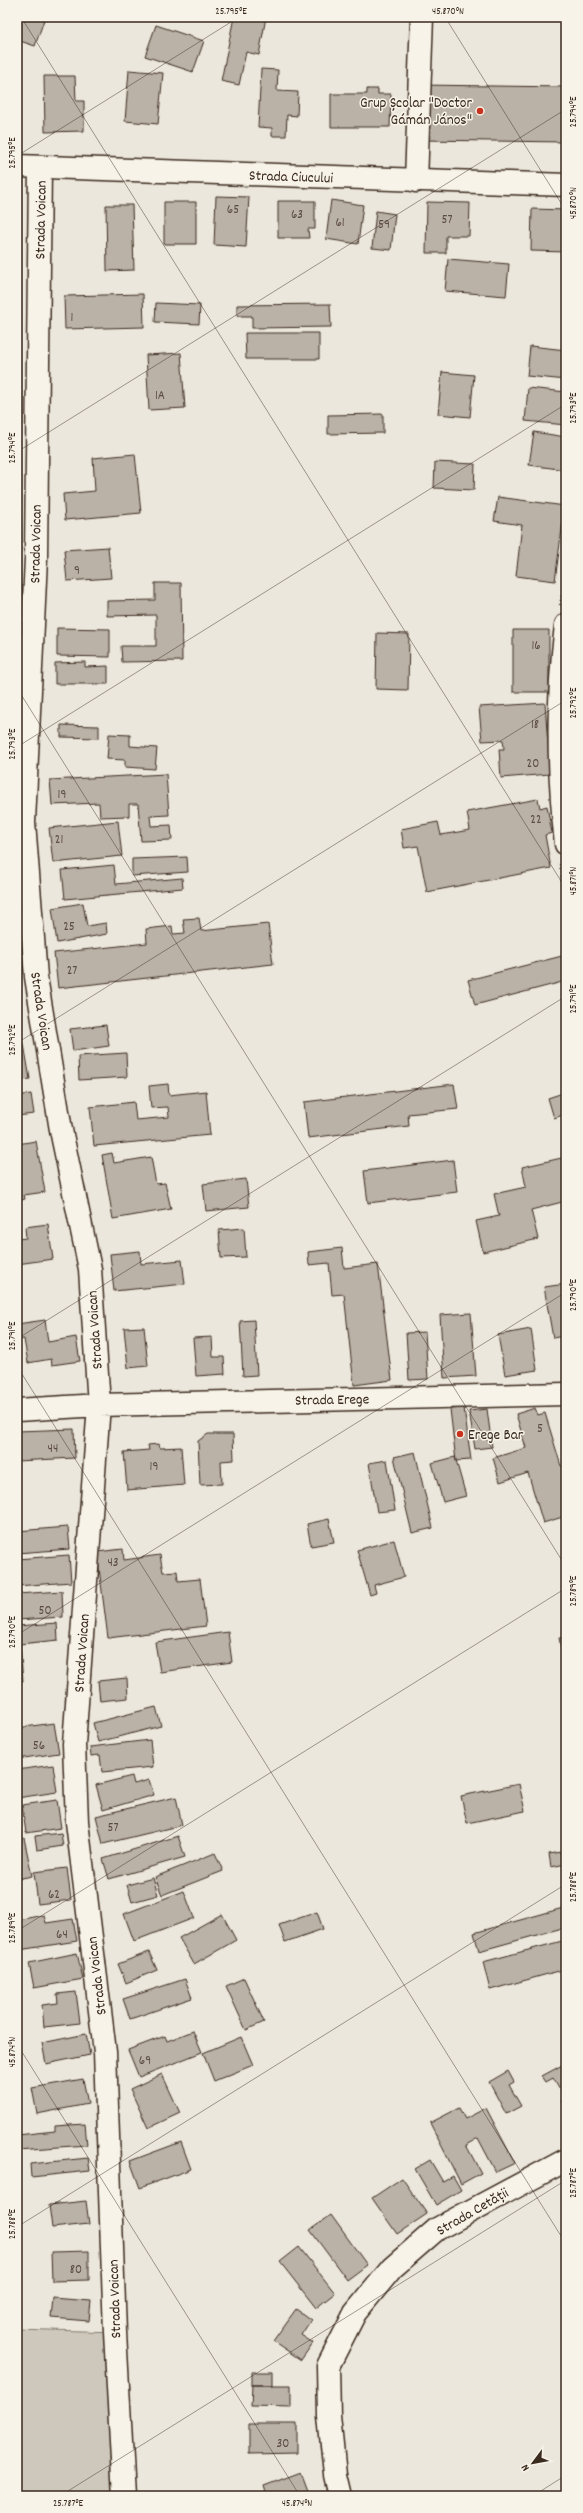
<svg xmlns="http://www.w3.org/2000/svg" width="583" height="2513" font-family="Dekko,sans-serif">
<rect width="100%" height="100%" fill="#ece7dc"/>
<filter id="ink" filterUnits="userSpaceOnUse"><feTurbulence type="fractalNoise" baseFrequency=".025" numOctaves="2"/><feDisplacementMap in="SourceGraphic" scale="8" xChannelSelector="R" yChannelSelector="G"/><feConvolveMatrix kernelMatrix="1 2 1 2 8 2 1 2 1" color-interpolation-filters="sRGB"/></filter>
<g filter="url(#ink)">
<path fill="#cec8bc" stroke="#84796d" d="M 17,2329 L 115,2332 L 124,2496 L 17,2496 Z"/>
<path fill="#bab2a7" stroke="#3b2a1e" d="M 17,17 L 45,17 L 35,46 L 17,40 Z
M 234,17 L 266,17 L 259,55 L 246,52 L 239,85 L 221,81 Z
M 156,25 L 204,41 L 193,72 L 145,56 Z
M 261,69 L 278,70 L 277,91 L 298,92 L 297,116 L 287,115 L 286,136 L 272,136 L 272,128 L 258,127 Z
M 129,70 L 163,73 L 158,124 L 125,121 Z
M 44,76 L 75,76 L 76,101 L 84,101 L 84,131 L 45,132 Z
M 421,85 L 566,87 L 566,142 L 420,140 Z
M 367,89 L 378,89 L 378,94 L 391,94 L 390,127 L 331,127 L 331,94 L 367,94 Z
M 216,196 L 249,197 L 246,247 L 214,245 Z
M 331,200 L 363,205 L 358,244 L 326,239 Z
M 278,201 L 315,201 L 315,229 L 308,229 L 309,238 L 278,238 Z
M 164,202 L 196,202 L 196,244 L 164,244 Z
M 427,202 L 470,203 L 469,236 L 446,236 L 446,253 L 426,253 Z
M 106,205 L 132,205 L 134,270 L 107,271 Z
M 532,209 L 566,210 L 566,252 L 531,251 Z
M 376,211 L 395,214 L 391,250 L 372,248 Z
M 448,259 L 509,264 L 506,296 L 445,291 Z
M 143,294 L 144,327 L 65,329 L 64,296 Z
M 156,303 L 200,305 L 199,324 L 155,322 Z
M 330,304 L 331,327 L 252,328 L 252,316 L 237,316 L 237,305 Z
M 245,333 L 319,333 L 319,359 L 246,359 Z
M 530,346 L 566,350 L 566,380 L 527,376 Z
M 181,353 L 185,408 L 149,410 L 146,355 Z
M 442,372 L 474,375 L 470,417 L 438,414 Z
M 528,388 L 566,392 L 566,425 L 525,421 Z
M 383,414 L 383,433 L 328,434 L 328,415 Z
M 534,432 L 566,437 L 566,470 L 529,465 Z
M 135,454 L 141,513 L 65,520 L 63,494 L 95,491 L 93,458 Z
M 435,462 L 475,464 L 474,490 L 434,488 Z
M 498,497 L 565,506 L 555,581 L 516,576 L 522,525 L 494,521 Z
M 108,547 L 111,578 L 67,581 L 64,550 Z
M 155,583 L 181,583 L 182,661 L 122,662 L 121,646 L 156,646 L 156,615 L 107,616 L 107,601 L 155,600 Z
M 57,628 L 110,629 L 110,657 L 57,656 Z
M 513,630 L 549,630 L 549,692 L 513,692 Z
M 377,633 L 409,634 L 408,690 L 376,689 Z
M 85,662 L 85,667 L 108,666 L 108,684 L 55,684 L 55,663 Z
M 545,703 L 550,774 L 501,778 L 499,749 L 504,749 L 503,740 L 482,741 L 479,707 Z
M 61,725 L 99,726 L 99,738 L 61,737 Z
M 109,734 L 130,735 L 130,746 L 157,748 L 155,769 L 125,767 L 125,760 L 107,759 Z
M 166,774 L 169,815 L 150,816 L 151,826 L 171,825 L 172,840 L 141,841 L 138,804 L 129,804 L 129,816 L 100,817 L 99,803 L 52,805 L 50,780 Z
M 538,799 L 540,808 L 547,806 L 552,833 L 545,835 L 551,868 L 427,892 L 418,846 L 404,848 L 401,829 L 438,822 L 441,835 L 470,830 L 467,812 Z
M 118,821 L 122,856 L 53,863 L 49,828 Z
M 187,857 L 188,872 L 132,876 L 132,859 Z
M 114,865 L 116,884 L 182,878 L 183,888 L 65,899 L 62,870 Z
M 83,903 L 87,926 L 106,923 L 107,934 L 57,943 L 52,908 Z
M 199,918 L 201,931 L 268,924 L 273,964 L 58,988 L 54,953 L 147,943 L 146,929 L 172,926 L 173,934 L 185,933 L 183,919 Z
M 562,956 L 566,981 L 475,1005 L 468,980 Z
M 17,1001 L 20,1033 L 17,1033 Z
M 106,1025 L 109,1046 L 73,1051 L 70,1029 Z
M 24,1044 L 30,1079 L 17,1081 L 17,1045 Z
M 126,1053 L 127,1077 L 79,1080 L 78,1056 Z
M 168,1084 L 169,1095 L 206,1091 L 210,1135 L 94,1146 L 90,1107 L 134,1102 L 136,1120 L 169,1117 L 168,1107 L 151,1108 L 149,1086 Z
M 454,1084 L 458,1109 L 408,1114 L 409,1126 L 308,1138 L 304,1102 Z
M 566,1092 L 566,1114 L 554,1118 L 548,1098 Z
M 31,1094 L 34,1114 L 17,1116 L 17,1096 Z
M 36,1141 L 45,1192 L 24,1195 L 25,1199 L 17,1201 L 17,1144 Z
M 112,1153 L 114,1163 L 151,1157 L 156,1184 L 165,1183 L 171,1209 L 113,1219 L 102,1155 Z
M 566,1157 L 566,1201 L 531,1210 L 538,1239 L 483,1252 L 476,1221 L 499,1216 L 494,1194 L 526,1187 L 522,1167 Z
M 453,1160 L 457,1192 L 368,1203 L 364,1171 Z
M 246,1179 L 249,1207 L 206,1211 L 203,1184 Z
M 48,1224 L 53,1259 L 17,1264 L 17,1239 L 26,1238 L 25,1227 Z
M 244,1228 L 246,1257 L 221,1258 L 219,1230 Z
M 342,1248 L 344,1268 L 378,1264 L 392,1380 L 354,1385 L 344,1294 L 332,1295 L 329,1263 L 309,1265 L 308,1252 Z
M 140,1251 L 141,1264 L 182,1260 L 185,1284 L 114,1291 L 110,1254 Z
M 566,1284 L 566,1357 L 563,1336 L 553,1338 L 544,1287 Z
M 471,1313 L 476,1376 L 444,1378 L 440,1315 Z
M 45,1320 L 48,1342 L 76,1337 L 80,1361 L 52,1365 L 51,1359 L 28,1363 L 24,1339 L 17,1340 L 17,1324 Z
M 254,1320 L 257,1375 L 243,1376 L 240,1321 Z
M 144,1327 L 148,1366 L 128,1368 L 124,1328 Z
M 531,1329 L 537,1370 L 505,1375 L 498,1335 Z
M 425,1332 L 428,1379 L 409,1380 L 406,1333 Z
M 212,1337 L 213,1357 L 224,1357 L 225,1374 L 196,1376 L 193,1338 Z
M 464,1408 L 471,1460 L 456,1461 L 450,1409 Z
M 535,1408 L 538,1415 L 545,1413 L 561,1466 L 566,1464 L 566,1516 L 543,1523 L 528,1473 L 500,1482 L 493,1458 L 526,1448 L 516,1414 Z
M 487,1409 L 492,1447 L 475,1449 L 469,1411 Z
M 74,1429 L 75,1458 L 17,1461 L 17,1431 Z
M 208,1434 L 233,1434 L 234,1460 L 221,1461 L 222,1484 L 200,1485 L 198,1441 Z
M 159,1444 L 160,1448 L 181,1447 L 184,1485 L 127,1490 L 124,1452 L 149,1450 L 148,1445 Z
M 415,1452 L 433,1528 L 412,1533 L 394,1457 Z
M 455,1457 L 466,1496 L 443,1502 L 432,1463 Z
M 387,1460 L 395,1510 L 377,1512 L 369,1463 Z
M 329,1519 L 334,1542 L 311,1546 L 307,1524 Z
M 68,1527 L 70,1549 L 17,1553 L 17,1531 Z
M 394,1540 L 404,1577 L 374,1585 L 376,1593 L 370,1595 L 357,1550 Z
M 123,1549 L 124,1560 L 160,1555 L 163,1572 L 177,1571 L 178,1581 L 200,1579 L 206,1626 L 108,1638 L 97,1552 Z
M 69,1555 L 71,1582 L 17,1586 L 17,1559 Z
M 62,1591 L 63,1617 L 17,1620 L 17,1594 Z
M 57,1623 L 58,1640 L 20,1644 L 23,1681 L 17,1682 L 17,1626 Z
M 228,1632 L 232,1662 L 160,1672 L 155,1642 Z
M 566,1637 L 566,1667 L 565,1667 L 559,1638 Z
M 127,1678 L 128,1698 L 100,1701 L 98,1681 Z
M 156,1707 L 161,1726 L 98,1742 L 93,1723 Z
M 54,1723 L 59,1753 L 17,1759 L 17,1728 Z
M 150,1740 L 153,1767 L 102,1772 L 100,1755 L 91,1756 L 90,1747 Z
M 53,1765 L 57,1792 L 17,1798 L 17,1770 Z
M 132,1776 L 134,1784 L 149,1780 L 154,1795 L 103,1810 L 96,1785 Z
M 519,1784 L 525,1811 L 467,1823 L 461,1796 Z
M 176,1797 L 182,1825 L 103,1844 L 96,1816 Z
M 57,1800 L 61,1828 L 26,1833 L 22,1805 Z
M 61,1833 L 63,1846 L 37,1850 L 35,1836 Z
M 178,1836 L 185,1857 L 109,1879 L 103,1859 Z
M 24,1838 L 32,1876 L 17,1879 L 17,1839 Z
M 566,1851 L 566,1864 L 551,1867 L 549,1854 Z
M 215,1853 L 223,1871 L 162,1895 L 155,1877 Z
M 67,1868 L 71,1900 L 38,1904 L 34,1872 Z
M 153,1878 L 158,1895 L 132,1902 L 127,1885 Z
M 184,1891 L 194,1918 L 134,1941 L 124,1914 Z
M 563,1908 L 566,1927 L 479,1951 L 474,1933 Z
M 317,1912 L 323,1929 L 285,1942 L 279,1925 Z
M 222,1914 L 236,1940 L 194,1964 L 179,1938 Z
M 44,1915 L 46,1923 L 73,1919 L 77,1941 L 19,1950 L 17,1920 Z
M 566,1940 L 566,1969 L 490,1990 L 483,1962 Z
M 149,1952 L 157,1970 L 126,1983 L 118,1964 Z
M 77,1953 L 83,1979 L 34,1988 L 29,1963 Z
M 244,1978 L 264,2022 L 246,2030 L 226,1986 Z
M 185,1979 L 192,1998 L 130,2019 L 123,1999 Z
M 76,1992 L 80,2023 L 44,2027 L 42,2005 L 58,2003 L 57,1994 Z
M 193,2031 L 202,2052 L 139,2077 L 128,2050 L 165,2036 L 167,2041 Z
M 86,2034 L 90,2055 L 46,2064 L 42,2043 Z
M 241,2037 L 253,2065 L 214,2081 L 203,2053 Z
M 566,2063 L 566,2109 L 561,2101 L 565,2099 L 553,2078 L 546,2082 L 542,2076 Z
M 508,2071 L 514,2082 L 509,2085 L 521,2106 L 506,2114 L 489,2082 Z
M 162,2074 L 180,2113 L 148,2128 L 130,2089 Z
M 83,2079 L 88,2104 L 37,2114 L 32,2088 Z
M 459,2108 L 465,2119 L 486,2108 L 515,2163 L 496,2172 L 478,2138 L 466,2145 L 481,2173 L 461,2184 L 430,2123 Z
M 85,2124 L 87,2145 L 17,2150 L 17,2135 L 55,2131 L 55,2126 Z
M 181,2142 L 191,2169 L 140,2188 L 130,2161 Z
M 88,2158 L 90,2171 L 31,2177 L 30,2164 Z
M 430,2160 L 443,2182 L 453,2176 L 461,2190 L 436,2205 L 415,2169 Z
M 402,2178 L 427,2214 L 397,2234 L 372,2198 Z
M 86,2201 L 89,2224 L 52,2228 L 49,2205 Z
M 331,2215 L 367,2265 L 347,2280 L 310,2230 Z
M 299,2247 L 335,2293 L 316,2308 L 280,2262 Z
M 89,2251 L 89,2280 L 52,2281 L 51,2252 Z
M 53,2298 L 91,2301 L 89,2321 L 51,2318 Z
M 296,2309 L 311,2320 L 301,2335 L 313,2343 L 301,2360 L 273,2341 Z
M 252,2372 L 272,2372 L 272,2385 L 252,2385 Z
M 252,2385 L 291,2385 L 291,2407 L 251,2406 Z
M 249,2424 L 297,2424 L 297,2453 L 249,2454 Z
M 301,2472 L 310,2496 L 267,2496 L 264,2486 Z"/>
<g fill="none" stroke-linecap="round" stroke-linejoin="round">
<g stroke="#3b2a1e" stroke-width="25">
<path id="minor" d="M 40,167 L 36,558 L 24,822 L 36,977 L 61,1130 L 90,1269 L 99,1405 L 74,1744 L 77,1822 L 105,2052 L 115,2332 L 124,2496
M 416,181 L 422,17
M 566,625 C 557,697 558,772 566,844
M 17,1410 L 99,1405 L 566,1394
M 340,2496 L 335,2475 L 329,2416 L 328,2366 L 355,2313 L 392,2268 L 437,2229 L 566,2160"/>
</g>
<g stroke="#3b2a1e" stroke-width="25">
<path id="major" d="M 17,166 L 566,185"/>
</g>
<path stroke="#3b2a1e" stroke-width="2.5" stroke-dasharray="1 3" stroke-linecap="butt" d="M 560,605 L 566,574
M 560,864 L 566,917"/>
<use href="#minor" stroke="#f7f3e8" stroke-width="22"/>
<use href="#major" stroke="#f7f3e8" stroke-width="22"/>
</g>
</g>
<path fill="none" stroke="#3b2a1e" stroke-width="1" stroke-opacity="0.45" d="M 21,17 L 566,889M 445,17 L 566,211M 17,156 L 239,17M 17,452 L 566,109M 17,688 L 566,1567M 17,747 L 566,404M 17,1043 L 566,700M 17,1339 L 566,996M 17,1366 L 566,2244M 17,1635 L 566,1292M 17,1931 L 566,1588M 17,2044 L 300,2496M 17,2227 L 566,1884M 60,2496 L 566,2180M 533,2496 L 566,2475"/>
<g fill="#c8321e" stroke="#f7f3e8" stroke-width="1.5">
<circle cx="480" cy="111" r="4"/>
<circle cx="460" cy="1434" r="4"/>
</g>
<g text-anchor="middle" stroke-width="3" stroke-linejoin="round" paint-order="stroke">
<g font-size="13" fill="#5b4c40">
<text x="233" y="213">65</text>
<text x="297" y="218">63</text>
<text x="447" y="223">57</text>
<text x="340" y="226">61</text>
<text x="384" y="228">59</text>
<text x="72" y="321">1</text>
<text x="160" y="399">1A</text>
<text x="77" y="574">9</text>
<text x="536" y="649">16</text>
<text x="535" y="728">18</text>
<text x="533" y="767">20</text>
<text x="62" y="798">19</text>
<text x="536" y="823">22</text>
<text x="59" y="843">21</text>
<text x="69" y="930">25</text>
<text x="72" y="974">27</text>
<text x="540" y="1432">5</text>
<text x="53" y="1452">44</text>
<text x="154" y="1470">19</text>
<text x="113" y="1566">43</text>
<text x="45" y="1614">50</text>
<text x="39" y="1749">56</text>
<text x="113" y="1831">57</text>
<text x="54" y="1898">62</text>
<text x="62" y="1938">64</text>
<text x="145" y="2064">69</text>
<text x="76" y="2273">80</text>
<text x="283" y="2447">30</text>
</g>
<g font-size="15" fill="#3b2a1e" stroke="#f7f3e8" text-anchor="end">
<text x="472" y="107">Grup Școlar "Doctor<tspan x="472" dy="17">Gámán János"</tspan></text>
<text x="468" y="1439" text-anchor="start">Erege Bar</text>
</g>
<g font-size="15" fill="#3b2a1e" stroke="#f7f3e8">
<text transform="translate(291 176) rotate(2)" y="5">Strada Ciucului</text>
<text transform="translate(40 220) rotate(-89)" y="5">Strada Voican</text>
<text transform="translate(35 544) rotate(-89)" y="5">Strada Voican</text>
<text transform="translate(42 1011) rotate(81)" y="5">Strada Voican</text>
<text transform="translate(94 1330) rotate(-94)" y="5">Strada Voican</text>
<text transform="translate(332 1399) rotate(-1)" y="5">Strada Erege</text>
<text transform="translate(81 1653) rotate(-86)" y="5">Strada Voican</text>
<text transform="translate(96 1976) rotate(-97)" y="5">Strada Voican</text>
<text transform="translate(472 2211) rotate(-30)" y="5">Strada Cetății</text>
<text transform="translate(114 2299) rotate(-92)" y="5">Strada Voican</text>
</g>
</g>
<rect width="583" height="2513" fill="none" stroke="#f7f3e8" stroke-width="44"/>
<g transform="translate(533 2463) rotate(238)" stroke="#f7f3e8" stroke-width="3" paint-order="stroke">
<path d="M0-3L7 15L0 10L-7 15Z" fill="#3b2a1e"/>
<text y="-6" font-size="11" font-weight="bold" text-anchor="middle" fill="#3b2a1e">N</text>
</g>
<rect x="22" y="22" width="539" height="2469" fill="none" stroke="#3b2a1e" stroke-width="1.5"/>
<g font-size="10" text-anchor="middle" fill="#3b2a1e">
<text x="231" y="14">25.795°E</text>
<text x="448" y="14">45.870°N</text>
<text transform="translate(572 112) rotate(-90)" y="4">25.794°E</text>
<text transform="translate(11 153) rotate(-90)" y="4">25.795°E</text>
<text transform="translate(572 203) rotate(-90)" y="4">45.870°N</text>
<text transform="translate(572 408) rotate(-90)" y="4">25.793°E</text>
<text transform="translate(11 448) rotate(-90)" y="4">25.794°E</text>
<text transform="translate(572 703) rotate(-90)" y="4">25.792°E</text>
<text transform="translate(11 744) rotate(-90)" y="4">25.793°E</text>
<text transform="translate(572 881) rotate(-90)" y="4">45.871°N</text>
<text transform="translate(572 999) rotate(-90)" y="4">25.791°E</text>
<text transform="translate(11 1040) rotate(-90)" y="4">25.792°E</text>
<text transform="translate(572 1295) rotate(-90)" y="4">25.790°E</text>
<text transform="translate(11 1336) rotate(-90)" y="4">25.791°E</text>
<text transform="translate(572 1591) rotate(-90)" y="4">25.789°E</text>
<text transform="translate(11 1632) rotate(-90)" y="4">25.790°E</text>
<text transform="translate(572 1887) rotate(-90)" y="4">25.788°E</text>
<text transform="translate(11 1928) rotate(-90)" y="4">25.789°E</text>
<text transform="translate(11 2052) rotate(-90)" y="4">45.874°N</text>
<text transform="translate(572 2183) rotate(-90)" y="4">25.787°E</text>
<text transform="translate(11 2224) rotate(-90)" y="4">25.788°E</text>
<text x="68" y="2506">25.787°E</text>
<text x="297" y="2506">45.874°N</text>
</g>
</svg>
